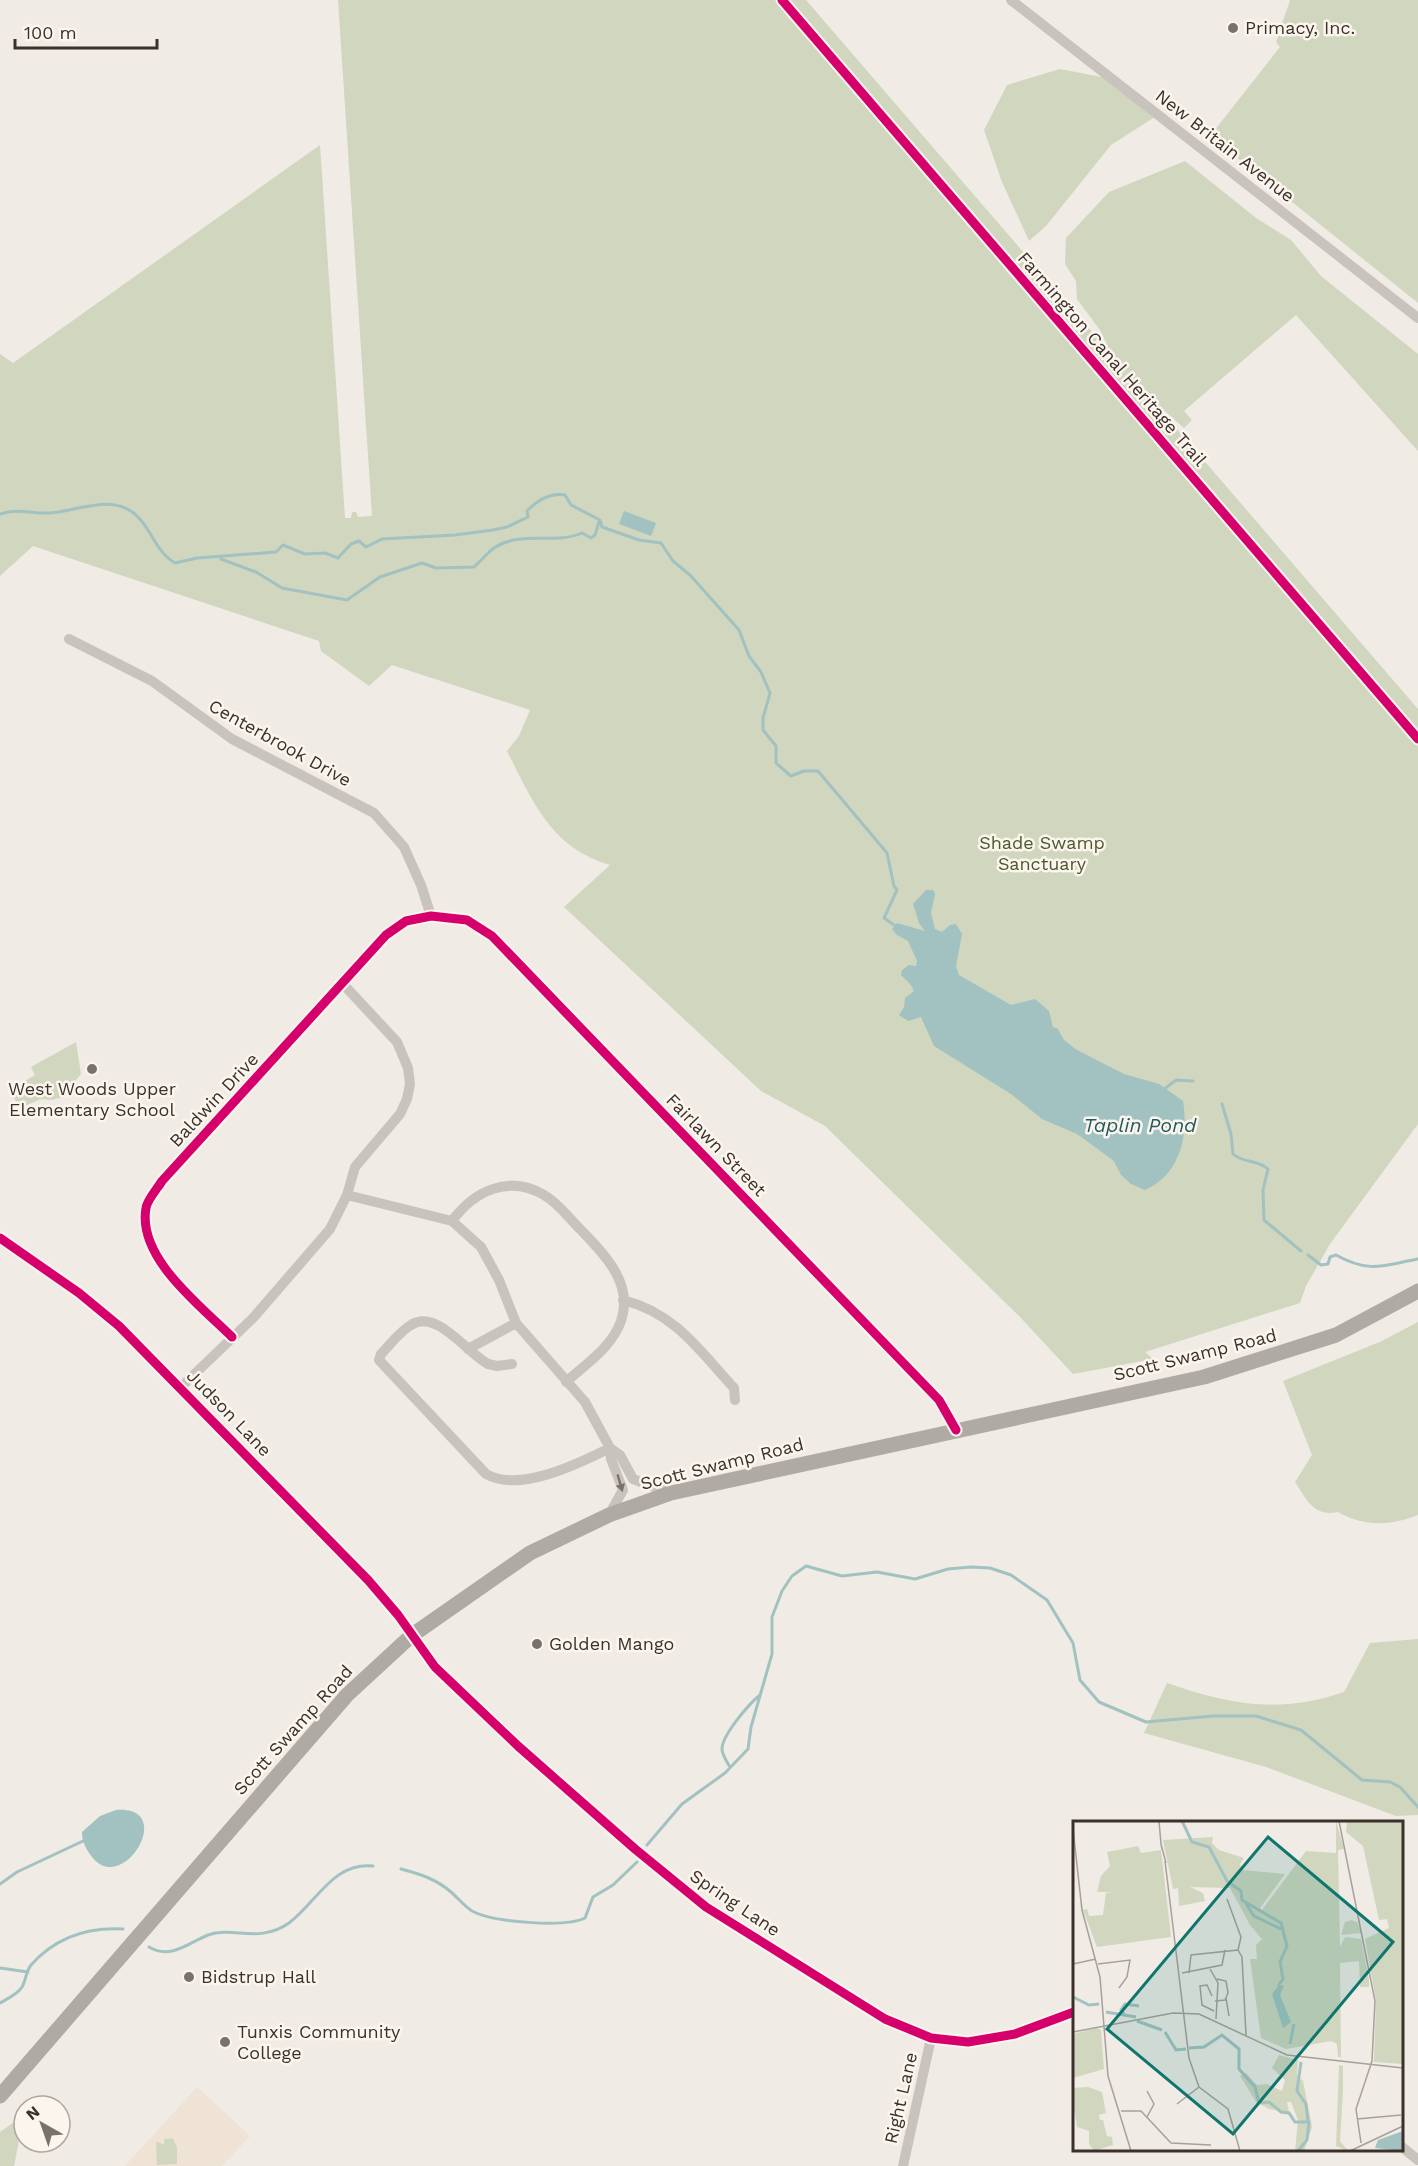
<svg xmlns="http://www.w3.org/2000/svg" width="1418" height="2166" font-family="'Work Sans',sans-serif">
<rect width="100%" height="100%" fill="#f0ebe5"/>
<path fill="#d1d6bf" d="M 338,0 L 806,0 L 1112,355 L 1100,330 L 1077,299 L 1076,281 L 1065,264 L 1066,238 L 1109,192 L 1185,161 L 1256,218 L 1291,240 L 1321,276 L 1418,354 L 1418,451 L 1296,315 L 1184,411 L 1192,420 L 1184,428 L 1151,399 L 1418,709 L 1418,1124 L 1330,1244 L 1306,1286 L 1300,1303 L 1145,1352 L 1153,1359 L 1073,1374 L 1020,1317 L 825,1126 L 761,1091 L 564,907 L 610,865 C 551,848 533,802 507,751 L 519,736 L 530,710 L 392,665 L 369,686 L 321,651 L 319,641 L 33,546 L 0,576 L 0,354 L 13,363 L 320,145 L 345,518 L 351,518 L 352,512 L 356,512 L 358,517 L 372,516 Z
M 1290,0 L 1418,0 L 1418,303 L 1210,136 L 1280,47 L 1276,42 Z
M 1060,69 L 1112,79 L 1158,115 L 1111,145 L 1046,226 L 1029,241 L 1002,182 L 984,130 L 1007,85 Z
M 76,1042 L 81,1074 L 62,1097 L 52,1100 L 41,1099 L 25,1106 L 16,1101 L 10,1090 L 35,1075 L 31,1067 Z
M 1418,1322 L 1418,1515 C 1390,1526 1364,1527 1338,1512 C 1314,1517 1307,1500 1295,1482 L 1312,1455 L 1283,1381 L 1382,1341 Z
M 1418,1639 L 1418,1815 L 1396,1816 L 1266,1767 L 1144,1733 L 1167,1683 C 1231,1705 1279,1714 1344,1692 L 1370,1643 Z
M 24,2115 L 14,2166 L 0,2166 L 0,2132 Z
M 173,2138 L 177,2147 L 177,2165 L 156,2165 L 156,2141 L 164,2144 L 164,2139 Z"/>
<path fill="#eee3d5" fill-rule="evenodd" d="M 197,2087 L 250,2136 L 222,2166 L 125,2166 ZM 173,2138 L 177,2147 L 177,2164 L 157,2165 L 156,2142 L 164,2144 L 164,2139 Z"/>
<path fill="#a1c2c1" d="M 624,511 L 656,523 L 651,536 L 619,524 Z
M 926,890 L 933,890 L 935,894 L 931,913 L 935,929 L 942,932 L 950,925 L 956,924 L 962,934 L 956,966 L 959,975 L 1011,1005 L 1035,999 L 1049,1011 L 1053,1027 L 1058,1029 L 1064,1040 L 1077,1050 L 1124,1074 L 1159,1084 L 1183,1101 C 1189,1137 1179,1175 1145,1190 L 1131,1184 L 1121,1175 L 1114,1161 L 1077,1134 L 1042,1119 L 1011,1094 L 934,1046 L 921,1017 L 908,1021 L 899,1015 L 904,1007 L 905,998 L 914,991 L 911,985 L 901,975 L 902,970 L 909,965 L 916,966 L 917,961 L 908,941 L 897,935 L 892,929 L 897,923 L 925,931 L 919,923 L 913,904 Z
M 116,1810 C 178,1805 123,1897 92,1857 C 86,1849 82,1842 82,1832 L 100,1816 Z"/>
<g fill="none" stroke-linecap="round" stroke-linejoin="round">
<path stroke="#a1c2c1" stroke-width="3" d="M 0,514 C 18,508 32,514 50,513 C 79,511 114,492 138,517 C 152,531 157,553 175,563 L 197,558 L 276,552 L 283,545 L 305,554 L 325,553 L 338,558 L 351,544 L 359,541 L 366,547 L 382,539 L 455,535 L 493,530 L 507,527 L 528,517 L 527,511 C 537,501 549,492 565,495 L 571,505 L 600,520 L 602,527 L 639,540 L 661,543 L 673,561 L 690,575 L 739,630 L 749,656 L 761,672 L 770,693 L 763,718 L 763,730 L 776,746 L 776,763 L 791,776 L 804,771 L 818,771 L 887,853 L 894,886 L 897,890 L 884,918 L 897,927
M 221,559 L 256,572 L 282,588 L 347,600 L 380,577 L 422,563 L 436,568 L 474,567 C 481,561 487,553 494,548 C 520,530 555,545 582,533 L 591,538 L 595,535 L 599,522
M 1163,1090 L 1176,1080 L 1193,1081
M 1222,1104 L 1231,1134 L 1233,1154 C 1244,1164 1258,1159 1268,1169 L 1263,1190 L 1264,1220 L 1301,1251
M 1308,1255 L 1321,1265 L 1328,1264 L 1330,1257 L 1336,1255 C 1370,1274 1384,1265 1418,1259
M 730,1767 C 727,1762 723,1756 722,1750 C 721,1736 749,1704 760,1695
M 647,1845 L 682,1804 L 725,1773 L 748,1749 L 751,1727 L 772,1654 L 772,1617 L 782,1591 L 792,1576 L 806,1566 L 842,1576 L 877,1572 L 915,1579 L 948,1569 L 971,1567 L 990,1568 L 1011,1575 L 1047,1600 L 1073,1643 L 1080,1680 L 1099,1702 L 1146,1722 L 1213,1716 L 1256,1716 L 1301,1730 L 1362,1780 L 1390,1782 L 1400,1787 L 1418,1807
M 401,1869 C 420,1874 436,1879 451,1892 C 458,1898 464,1906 472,1911 C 492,1922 565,1928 585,1918 L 593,1897 L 613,1885 L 637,1862
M 0,1884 L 17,1872 L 83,1841
M 149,1947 C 171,1960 188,1943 208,1935 C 234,1926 259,1944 289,1923 C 317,1902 333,1862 373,1866
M 0,1968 L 28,1972
M 0,2003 C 7,1999 18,1994 22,1987 C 26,1980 26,1971 31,1965 C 55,1938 87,1927 123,1929"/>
<path stroke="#c9c3be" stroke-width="10" d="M 1011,0 L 1418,318
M 69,639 L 152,681 L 232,739 L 374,813 L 404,847 L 421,885 L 431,916
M 347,1195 L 452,1221 L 481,1247 L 499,1280 L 516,1323 L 585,1402 L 610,1448 L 620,1455 L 633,1479 L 670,1493
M 452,1221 C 474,1191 509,1174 544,1195 C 558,1203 569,1218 580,1229 C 604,1254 634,1283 621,1321 C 612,1347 586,1364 566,1382
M 0,1238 L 79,1293 L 119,1326 L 368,1580 L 398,1615 L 435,1667 L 518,1746 L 635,1849 L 706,1907 L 885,2019 L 931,2038 L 968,2042 L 1015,2034 L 1074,2012
M 623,1300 C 675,1313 699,1350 734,1388 L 735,1400
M 232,1337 C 201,1306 137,1258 146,1208 C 147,1200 157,1189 162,1181 L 386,935 L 406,921 L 431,916 L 467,920 L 492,936 L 939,1400 L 956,1430
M 468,1349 L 516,1323
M 512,1364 L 497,1366 L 488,1364 C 467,1353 436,1308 411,1325 C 399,1332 390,1345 381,1354 L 379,1360 L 486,1474 C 519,1493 578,1464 610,1448
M 181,1387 L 254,1317 L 330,1229 L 347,1195 L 355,1167 L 400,1114 L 407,1099 L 410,1084 L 408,1068 L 397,1042 L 343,984
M 609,1515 L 623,1490 L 611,1459 L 610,1448
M 1402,2147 L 1418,2160
M 903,2166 L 931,2038"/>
<path stroke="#afaaa4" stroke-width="15" d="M 0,2096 L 347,1695 L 411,1636 L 530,1553 L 609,1515 L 671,1493 L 1204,1377 L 1336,1335 L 1418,1291"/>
<g stroke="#fbf5ee" stroke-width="13">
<path id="cycleway" d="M 782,0 L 1418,739
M 0,1238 L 79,1293 L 119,1326 L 368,1580 L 398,1615 L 435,1667 L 518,1746 L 635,1849 L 706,1907 L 885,2019 L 931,2038 L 968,2042 L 1015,2034 L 1074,2012
M 232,1337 C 201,1306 137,1258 146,1208 C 147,1200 157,1189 162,1181 L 386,935 L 406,921 L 431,916 L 467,920 L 492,936 L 939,1400 L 956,1430"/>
</g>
<use href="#cycleway" stroke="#d6006c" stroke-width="9"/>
</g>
<defs><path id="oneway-solid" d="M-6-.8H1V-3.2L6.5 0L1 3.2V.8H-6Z" transform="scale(1.5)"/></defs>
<use fill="#7b726d" href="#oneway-solid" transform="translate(620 1483) rotate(74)"/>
<g fill="#7a716c" stroke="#fbf5ee" stroke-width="2">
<circle cx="1233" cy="28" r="6"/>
<circle cx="92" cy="1069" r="6"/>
<circle cx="537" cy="1644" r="6"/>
<circle cx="189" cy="1977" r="6"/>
<circle cx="225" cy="2042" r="6"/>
</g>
<g text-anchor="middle" stroke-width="5" stroke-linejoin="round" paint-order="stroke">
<g font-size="18" fill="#3b302b" stroke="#fbf5ee" text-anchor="start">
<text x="1245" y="34">Primacy, Inc.</text>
<text x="92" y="1095" text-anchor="middle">West Woods Upper<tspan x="92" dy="21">Elementary School</tspan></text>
<text x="549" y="1650">Golden Mango</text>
<text x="201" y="1983">Bidstrup Hall</text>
<text x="237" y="2038">Tunxis Community<tspan x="237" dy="21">College</tspan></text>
</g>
<g font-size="18" fill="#3b302b" stroke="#fbf5ee">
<text transform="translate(1225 146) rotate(38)" y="6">New Britain Avenue</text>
<text transform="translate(1112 359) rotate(49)" y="6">Farmington Canal Heritage Trail</text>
<text transform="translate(280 743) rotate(29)" y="6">Centerbrook Drive</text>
<text transform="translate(214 1100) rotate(-47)" y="6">Baldwin Drive</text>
<text transform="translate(716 1145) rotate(46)" y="6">Fairlawn Street</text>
<text transform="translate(1195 1355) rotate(-14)" y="6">Scott Swamp Road</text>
<text transform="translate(229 1413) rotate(46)" y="6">Judson Lane</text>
<text transform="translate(722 1464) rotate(-14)" y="6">Scott Swamp Road</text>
<text transform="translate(293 1730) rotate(-48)" y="6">Scott Swamp Road</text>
<text transform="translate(735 1903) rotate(34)" y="6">Spring Lane</text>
<text transform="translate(901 2098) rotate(-77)" y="6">Right Lane</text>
</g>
<g font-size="18" fill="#4a5a2e" stroke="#fbf5ee">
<text x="1042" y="849">Shade Swamp<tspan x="1042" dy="21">Sanctuary</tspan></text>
</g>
<g font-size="20" font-style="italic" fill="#1f5a5e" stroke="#fbf5ee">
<text x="1140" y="1132">Taplin Pond</text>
</g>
</g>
<g transform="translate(1073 1821)">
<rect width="330" height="330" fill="#f0ebe5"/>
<path d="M 263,0 L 271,28 L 265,29 L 267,126 L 272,116 L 288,118 L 296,158 L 296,166 L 287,166 L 286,140 L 267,142 L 268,236 L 265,236 L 264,223 L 258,220 L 213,228 L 188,217 L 177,138 L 184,138 L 183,124 L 189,118 L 177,104 L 157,67 L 117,66 L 130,72 L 132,80 L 106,85 L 105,67 L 100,68 L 90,19 L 140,16 L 139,22 L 146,29 L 171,37 L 167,43 L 169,49 L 212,53 L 187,87 L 189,89 L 233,30 L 263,32 ZM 274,0 L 330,0 L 330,243 L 301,241 L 303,180 L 292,118 L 316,107 L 314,98 L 306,99 L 290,25 L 273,11 ZM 65,25 L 68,32 L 88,29 L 98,116 L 24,126 L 10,89 L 14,88 L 16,95 L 30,94 L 33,72 L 39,71 L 24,71 L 28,55 L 37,45 L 34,31 ZM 278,99 L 284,101 L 289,112 L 268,114 L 272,101 ZM 24,207 L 28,209 L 31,248 L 0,257 L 0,213 ZM 206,234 L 225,239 L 224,254 L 230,260 L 239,306 L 231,330 L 222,330 L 225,299 L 218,281 L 214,281 L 216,291 L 196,288 L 183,281 L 167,255 L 173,252 L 184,264 L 194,263 L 209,270 L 212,259 L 199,247 ZM 266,244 L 270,245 L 270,270 L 267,320 L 275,330 L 263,325 ZM 15,266 L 29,271 L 33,292 L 26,294 L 27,299 L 30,299 L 34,315 L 39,316 L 40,324 L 21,330 L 16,323 L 16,310 L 4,306 L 0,280 L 0,267 Z" fill="#d1d6bf"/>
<path d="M 211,164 L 207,174 L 218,201 L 210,207 L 199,173 L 205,165 ZM 330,310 L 330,330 L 302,327 L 305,319 Z" fill="#a1c2c1"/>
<path fill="none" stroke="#a1c2c1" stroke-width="3" d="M 109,0 L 119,21 L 136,26 L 154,60 L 168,70 L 169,79 L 208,102 L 214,125 L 207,141 L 210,158 L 205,165M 173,83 L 181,95 L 208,108M 0,176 L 16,184 L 26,183M 33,191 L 63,196M 51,193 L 48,189 L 52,183 L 66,185M 64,200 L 89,209M 92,211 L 103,229 L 113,228M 217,223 L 221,203M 116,227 L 131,226 L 149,214 L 166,228 L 166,248 L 182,266 L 186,282 L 196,281 L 208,291 L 216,292 L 222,301 L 236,301 L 234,319 L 225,330M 228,241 L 224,270 L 233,283 L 235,300"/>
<path fill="none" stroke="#a8a09b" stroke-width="1.5" d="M 86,0 L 88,23M 266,0 L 302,180 L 299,240 L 283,288 L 288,322M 0,8 L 9,89 L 27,156 L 35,255 L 58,330M 89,28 L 88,23 L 93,42M 92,40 L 116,237 L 126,266 L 155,288 L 167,330M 154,78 L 168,116 L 165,129M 165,129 L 169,136 L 173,214M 0,143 L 23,138M 25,143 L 57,139 L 54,156 L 46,167M 137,148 L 145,162 L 143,198M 109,152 L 149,144 L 152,129M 116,152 L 118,134 L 165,129M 139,175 L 134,164 L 127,165 L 129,184 L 141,190M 153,177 L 156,195M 142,180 L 152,179 L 155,172 L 153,160 L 144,158M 0,211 L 100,192 L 126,193 L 214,234 L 330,247M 104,283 L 126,266M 48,290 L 68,290 L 98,322 L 138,324M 74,296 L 81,283 L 74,270M 284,298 L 328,294M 277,330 L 330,305"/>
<path fill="#0f766e" fill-opacity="0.15" stroke="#0f766e" stroke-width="3" d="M 195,16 L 320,121 L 160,313 L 34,208 Z"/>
<rect width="330" height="330" fill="none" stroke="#3b302b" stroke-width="3"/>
</g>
<g transform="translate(42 2124) rotate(320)"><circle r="28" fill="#fbf5ee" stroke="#aea6a0" stroke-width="1.5"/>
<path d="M0-4.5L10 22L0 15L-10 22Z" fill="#7a716c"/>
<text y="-9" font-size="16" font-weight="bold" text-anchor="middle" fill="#3b302b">N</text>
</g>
<path d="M15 39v9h142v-9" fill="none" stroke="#3b302b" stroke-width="3"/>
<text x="24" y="39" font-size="18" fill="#3b302b" stroke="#fbf5ee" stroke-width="4.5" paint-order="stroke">100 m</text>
</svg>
